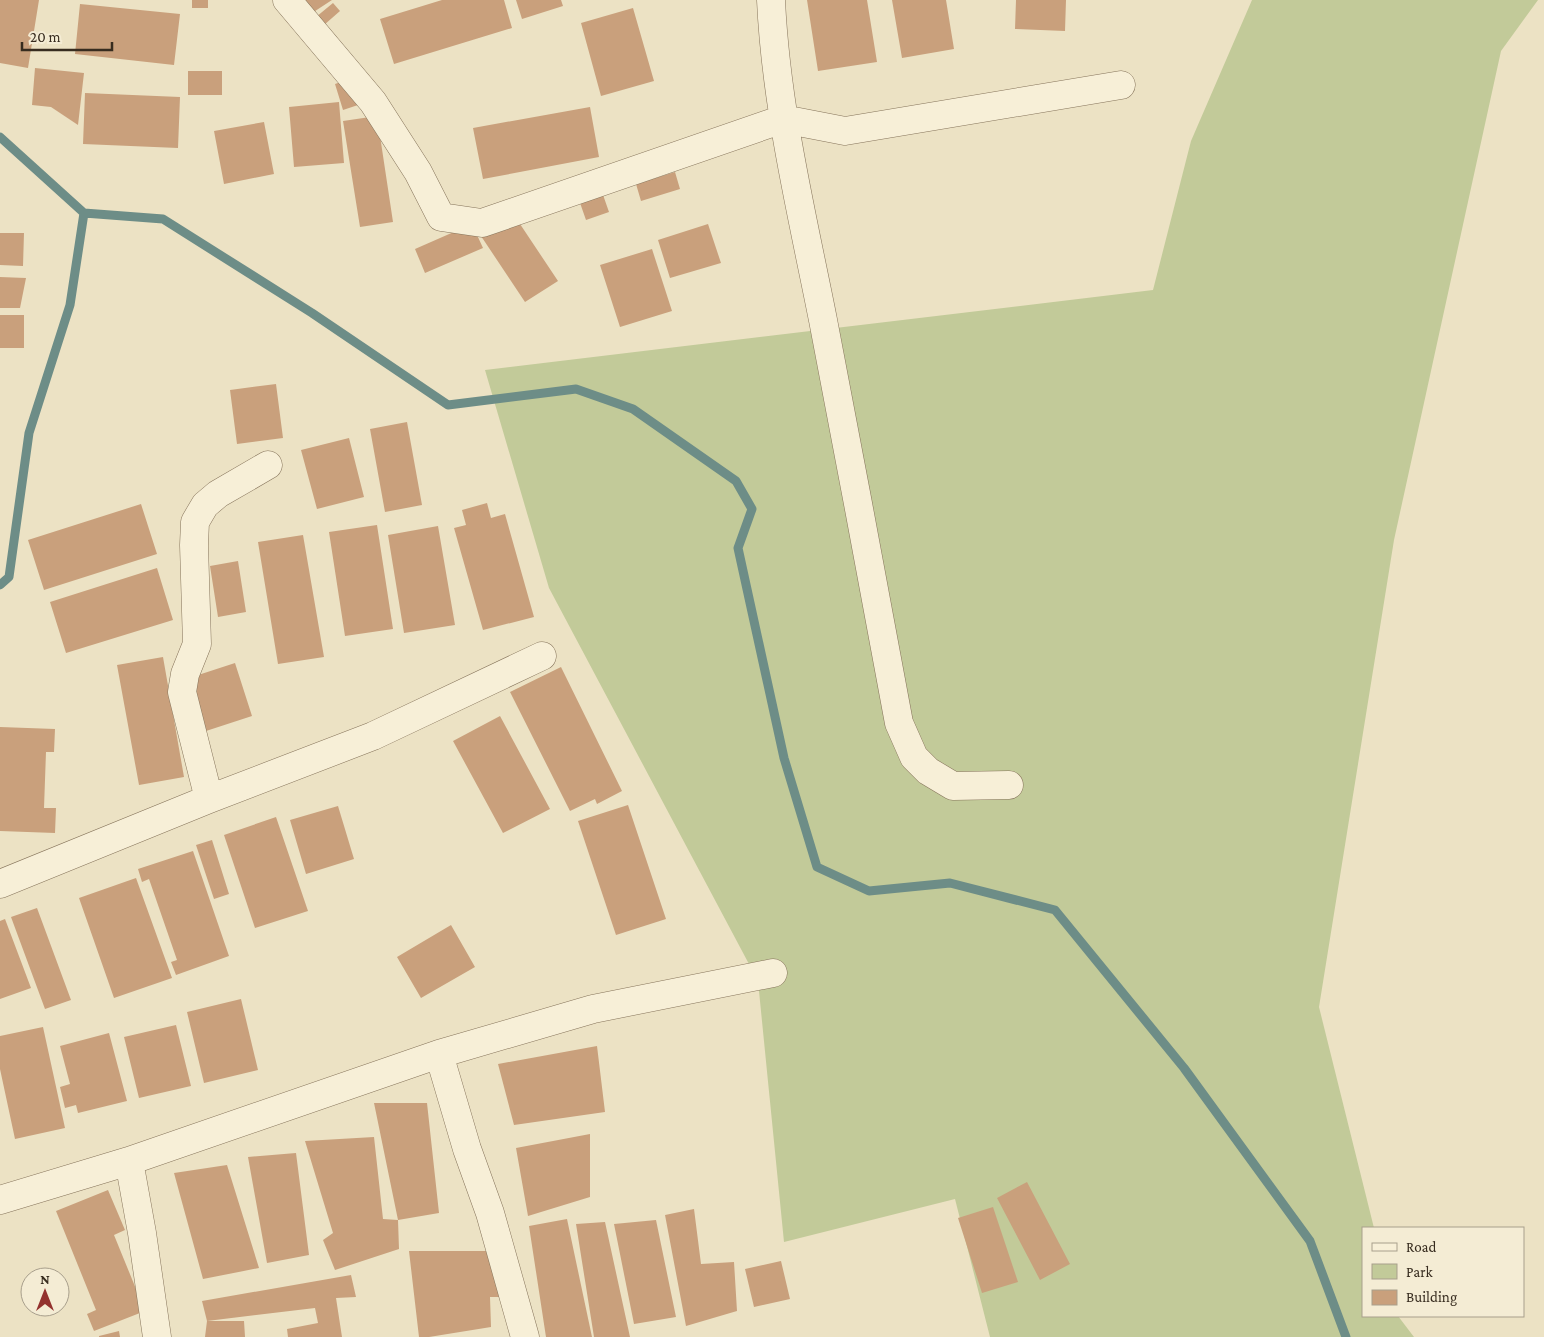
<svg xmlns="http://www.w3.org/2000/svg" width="1544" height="1337" font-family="'Crimson Pro',serif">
<rect width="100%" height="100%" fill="#ece2c4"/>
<path fill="#c2ca99" d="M 1252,0 L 1538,0 L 1501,51 L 1394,540 L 1319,1007 L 1374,1228 L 1363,1228 L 1363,1316 L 1398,1316 L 1414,1337 L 990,1337 L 955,1199 L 784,1242 L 758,981 L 549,588 L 485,370 L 1153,290 L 1191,141 Z"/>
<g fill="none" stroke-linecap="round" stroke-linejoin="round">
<path stroke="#6d8d87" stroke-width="9" d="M 0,137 L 84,213 L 163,219 L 312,313 L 448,405 L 576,389 L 633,409 L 736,481 L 752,509 L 738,548 L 784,758 L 817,867 L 869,891 L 950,883 L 1055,910 L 1184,1068 L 1310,1241 L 1346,1337
M 0,585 L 9,577 L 29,433 L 70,305 L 84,213"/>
</g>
<path fill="#c9a07c" d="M 0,0 L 39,0 L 28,68 L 0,63 Z
M 192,0 L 208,0 L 208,8 L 192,8 Z
M 299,0 L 332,0 L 309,15 Z
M 442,0 L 504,0 L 512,28 L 394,64 L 380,19 Z
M 516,0 L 561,0 L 563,6 L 522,19 Z
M 807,0 L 867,0 L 877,62 L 818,71 Z
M 892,0 L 946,0 L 954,49 L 902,58 Z
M 1016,0 L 1066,0 L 1065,31 L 1015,29 Z
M 333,3 L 340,11 L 324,25 L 316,17 Z
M 80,4 L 180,14 L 174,65 L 75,54 Z
M 633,8 L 654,81 L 601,96 L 581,23 Z
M 35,68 L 84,73 L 78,125 L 51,107 L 32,105 Z
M 188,71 L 222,71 L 222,95 L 188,95 Z
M 350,79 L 358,105 L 343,110 L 335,84 Z
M 85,93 L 180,97 L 178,148 L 83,144 Z
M 339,102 L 344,163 L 294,167 L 289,107 Z
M 590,107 L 599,157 L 483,179 L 473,128 Z
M 377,116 L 393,222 L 360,227 L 343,121 Z
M 264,122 L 274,174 L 224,184 L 214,131 Z
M 675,172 L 680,189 L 641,201 L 636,184 Z
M 602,192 L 609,212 L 586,220 L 579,200 Z
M 514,215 L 558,281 L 525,302 L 481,236 Z
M 472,224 L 483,248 L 425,273 L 415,249 Z
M 708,224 L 721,263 L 670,278 L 658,240 Z
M 0,233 L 24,233 L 23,266 L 0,265 Z
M 652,249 L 672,311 L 620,327 L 600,265 Z
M 0,277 L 26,278 L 20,308 L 0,308 Z
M 0,315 L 24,315 L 24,348 L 0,348 Z
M 276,384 L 283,438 L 237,444 L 230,390 Z
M 407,422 L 422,505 L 385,512 L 370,429 Z
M 349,438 L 364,497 L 317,509 L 301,450 Z
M 487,503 L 491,518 L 505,514 L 534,617 L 483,630 L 454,528 L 466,525 L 462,510 Z
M 141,504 L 157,554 L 44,590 L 28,540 Z
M 377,525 L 393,629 L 345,636 L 329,532 Z
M 438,526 L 455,625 L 404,633 L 388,535 Z
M 303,535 L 324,657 L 278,664 L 258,542 Z
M 238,561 L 246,612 L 218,617 L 210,566 Z
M 157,568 L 173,620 L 66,653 L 50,602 Z
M 163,657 L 184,777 L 139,785 L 117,665 Z
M 235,663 L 252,716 L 206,731 L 189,678 Z
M 561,667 L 622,791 L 597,804 L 595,799 L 570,811 L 510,692 Z
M 500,716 L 550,809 L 503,833 L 453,741 Z
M 0,727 L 55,729 L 54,752 L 46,752 L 44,808 L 56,808 L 55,833 L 0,831 Z
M 628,805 L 666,919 L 616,935 L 578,821 Z
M 338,806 L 354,859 L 306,874 L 290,820 Z
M 276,817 L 308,911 L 255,928 L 224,835 Z
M 212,840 L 229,894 L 214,899 L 196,845 Z
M 193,851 L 229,956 L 176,975 L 171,962 L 177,960 L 149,879 L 142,882 L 138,869 Z
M 136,878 L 172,978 L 114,998 L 79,898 Z
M 37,908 L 71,1000 L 45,1009 L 11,917 Z
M 5,919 L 31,988 L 0,999 L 0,921 Z
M 451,925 L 475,967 L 421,998 L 397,957 Z
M 241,999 L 258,1070 L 204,1083 L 187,1012 Z
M 176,1025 L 191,1086 L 139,1098 L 124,1037 Z
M 43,1027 L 65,1128 L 15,1139 L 0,1069 L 0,1036 Z
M 109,1033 L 127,1101 L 78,1113 L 76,1105 L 65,1108 L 60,1087 L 70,1084 L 60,1046 Z
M 597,1046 L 605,1112 L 514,1125 L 498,1064 Z
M 374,1103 L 427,1103 L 439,1213 L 398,1220 Z
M 590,1134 L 590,1197 L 528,1216 L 516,1148 Z
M 374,1137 L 383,1219 L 398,1220 L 399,1249 L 335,1270 L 323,1240 L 333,1233 L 305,1141 Z
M 296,1153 L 309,1255 L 267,1263 L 248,1157 Z
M 227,1165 L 259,1268 L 203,1279 L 174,1173 Z
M 1027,1182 L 1070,1264 L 1040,1280 L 997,1198 Z
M 108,1190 L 125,1230 L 114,1235 L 145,1311 L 94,1331 L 87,1314 L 96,1310 L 56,1211 Z
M 993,1207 L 1018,1282 L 982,1293 L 958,1218 Z
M 694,1209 L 701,1264 L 734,1262 L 737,1311 L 686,1326 L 665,1215 Z
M 567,1219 L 592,1337 L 546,1337 L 529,1226 Z
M 656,1220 L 676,1317 L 634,1324 L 614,1224 Z
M 605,1222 L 630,1337 L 594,1337 L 576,1224 Z
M 409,1251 L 492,1251 L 504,1297 L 490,1297 L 491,1327 L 429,1337 L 419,1337 Z
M 781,1261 L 790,1299 L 754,1307 L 745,1269 Z
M 351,1275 L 356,1297 L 336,1298 L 342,1337 L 288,1337 L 287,1329 L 318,1323 L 315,1308 L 207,1321 L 202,1301 Z
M 207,1321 L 244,1321 L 245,1337 L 205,1337 Z
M 119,1331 L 120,1337 L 99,1337 L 99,1336 Z"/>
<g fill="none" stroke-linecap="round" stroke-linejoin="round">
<g stroke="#86745b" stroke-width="29">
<path id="minor" d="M 287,0 L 373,102 L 418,172 L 441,217 L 482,223 L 783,119 L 845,131 L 1121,85
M 771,0 C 776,108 802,214 823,320 C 849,454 874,589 899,723 L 914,757 L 928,771 L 953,786 L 1009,785
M 209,799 L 182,692 L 185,674 L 197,644 L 194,545 L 195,522 L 205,505 L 218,494 L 268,465
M 0,884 L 209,799 L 373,736 L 542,656
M 439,1054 L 467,1149 L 490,1213 L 525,1337
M 129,1161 L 142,1233 L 157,1337
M 0,1200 L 129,1161 L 439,1054 L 593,1009 L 773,973"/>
</g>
<use href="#minor" stroke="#f7efd7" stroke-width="28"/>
</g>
<rect x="1362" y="1227" width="162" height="90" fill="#f4ecd4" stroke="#a89f8c"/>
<rect x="1372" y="1243" width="25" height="8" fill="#f7efd7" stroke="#a89f8c"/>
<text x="1406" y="1252" font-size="15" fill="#372c1f">Road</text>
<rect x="1372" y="1264" width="25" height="15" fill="#c2ca99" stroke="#a89f8c"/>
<text x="1406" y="1277" font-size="15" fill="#372c1f">Park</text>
<rect x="1372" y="1290" width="25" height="15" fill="#c9a07c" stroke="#a89f8c"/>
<text x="1406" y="1302" font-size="15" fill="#372c1f">Building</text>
<g transform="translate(45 1292)"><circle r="24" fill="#f4ecd4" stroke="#a89f8c"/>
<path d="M0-4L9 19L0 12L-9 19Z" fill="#93322e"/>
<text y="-8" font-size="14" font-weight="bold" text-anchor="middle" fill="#372c1f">N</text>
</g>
<path d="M22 42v8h90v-8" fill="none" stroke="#372c1f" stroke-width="2.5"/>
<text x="30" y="42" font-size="15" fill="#372c1f" stroke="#f4ecd4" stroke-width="4" paint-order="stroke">20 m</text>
</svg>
